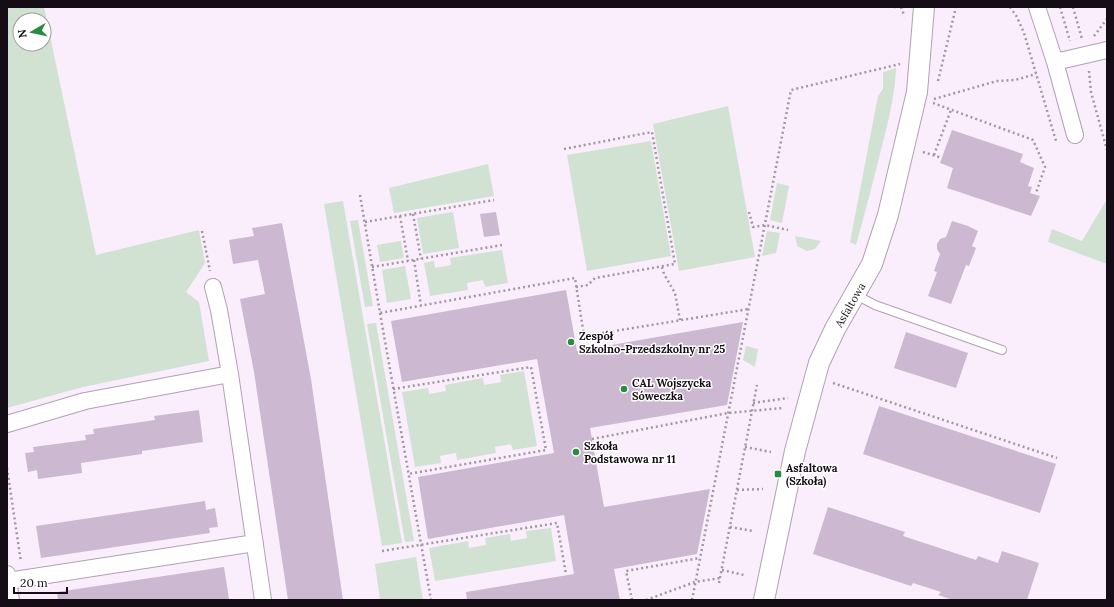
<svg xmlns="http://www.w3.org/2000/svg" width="1114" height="607" font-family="Lora,serif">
<rect width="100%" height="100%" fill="#faeefc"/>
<path fill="#d1e1d2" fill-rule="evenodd" d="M 7,7 L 44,7 L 96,255 L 199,230 L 205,263 L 186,292 L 199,302 L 209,361 L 83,387 L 7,408 ZM 20,20 L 44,20 L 44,44 L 20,44 Z
M 896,68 C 895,95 888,123 881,150 C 873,182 865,213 856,245 L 850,242 L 878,96 L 883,89 L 883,72 Z
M 728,106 L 755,257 L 679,271 L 653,124 Z
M 651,141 L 671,256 L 587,271 L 567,155 Z
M 488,164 L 494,196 L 394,213 L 389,188 Z
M 777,183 L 789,186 L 782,223 L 770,220 Z
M 1107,199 L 1107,264 L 1048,242 L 1052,229 L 1082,241 Z
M 343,201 L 402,543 L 382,546 L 324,204 Z
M 453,212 L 459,248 L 423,254 L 417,218 Z
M 358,220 L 373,306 L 365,307 L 350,221 Z
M 767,231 L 780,233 L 776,253 L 762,256 Z
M 795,236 L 821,241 L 815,249 L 807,251 L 797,246 Z
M 401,241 L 404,258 L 380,262 L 377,245 Z
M 502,250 L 508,283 L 485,287 L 483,280 L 467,283 L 468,290 L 430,296 L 424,263 L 434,261 L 435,268 L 451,265 L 450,258 Z
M 405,266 L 411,299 L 387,303 L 382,270 Z
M 376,323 L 414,541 L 405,542 L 367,324 Z
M 746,346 L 758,349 L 755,367 L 743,360 Z
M 524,371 L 537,446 L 513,450 L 511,444 L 495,447 L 496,453 L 457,460 L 456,453 L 440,456 L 441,463 L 415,467 L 402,392 L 428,388 L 429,394 L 446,391 L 445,385 L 483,378 L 484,385 L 501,382 L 500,375 Z
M 551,528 L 556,561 L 435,581 L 429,548 L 468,541 L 469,548 L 486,545 L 485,538 L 510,534 L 511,541 L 527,538 L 526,531 Z
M 416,557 L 423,600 L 380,600 L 375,564 Z"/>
<path fill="#ccb8d1" d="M 952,130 L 1023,154 L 1020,162 L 1034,168 L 1028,186 L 1032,187 L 1030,193 L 1040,196 L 1031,216 L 947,188 L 953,168 L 940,163 Z
M 496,212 L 500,235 L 484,237 L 480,214 Z
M 952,221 L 968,226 L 978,231 L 972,246 L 976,248 L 969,266 L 966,265 L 951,304 L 928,296 L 937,272 L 934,271 L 940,254 L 937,249 L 937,244 L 940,239 L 946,237 Z
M 282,223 L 311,379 L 343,600 L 288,600 L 254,372 L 240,299 L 265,294 L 258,260 L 233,264 L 229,240 L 254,236 L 252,228 Z
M 566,290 L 577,351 L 743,322 L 727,405 L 590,428 L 604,507 L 710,489 L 697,554 L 614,569 L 620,600 L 467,600 L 466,592 L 574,574 L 564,515 L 428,539 L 418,477 L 554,453 L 537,359 L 402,382 L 391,321 Z
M 906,332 L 968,353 L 956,388 L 894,368 Z
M 879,406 L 1056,464 L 1040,513 L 863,454 Z
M 199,410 L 203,442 L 142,451 L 142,454 L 81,463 L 82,473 L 38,479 L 37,470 L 28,472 L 25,453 L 34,452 L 33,447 L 86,440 L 85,435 L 94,434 L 93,429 L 155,420 L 154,416 Z
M 205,501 L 206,510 L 215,508 L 218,527 L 209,528 L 210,533 L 41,558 L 36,526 Z
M 828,507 L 905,532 L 903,536 L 976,560 L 978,556 L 998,563 L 1002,551 L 1039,563 L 1027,600 L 953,600 L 938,595 L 941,592 L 913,583 L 911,586 L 813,554 Z
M 224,567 L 229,599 L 58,600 L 57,592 Z"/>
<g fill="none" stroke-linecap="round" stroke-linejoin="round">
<g stroke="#b2a0b6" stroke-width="10">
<path id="service" d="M 856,295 L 875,305 L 1002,350"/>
</g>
<g stroke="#b2a0b6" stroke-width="18">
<path id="minor" d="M 1037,7 L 1055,62 L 1075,135
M 1055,62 L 1107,50
M 213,287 L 219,310 L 230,374 L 263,600
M 7,424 L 85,401 L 230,374
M 7,574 L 11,600
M 8,581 L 255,543"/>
</g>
<g stroke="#b2a0b6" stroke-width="22">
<path id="tertiary" d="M 764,600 L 795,451 L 819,363 L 835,329 L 872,264 L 888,215 L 917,92 L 924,7"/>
</g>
<path stroke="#a197a2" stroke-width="2.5" stroke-dasharray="2 3" stroke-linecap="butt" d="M 894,7 L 897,7
M 901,7 L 904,15
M 1010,7 L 1017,17 L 1024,33 L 1056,141
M 1060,7 L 1070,41
M 1073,7 L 1082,39
M 1094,36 L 1107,19
M 1089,71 L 1091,92 L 1107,150
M 938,81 L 956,7
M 934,99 L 997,81 L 1015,80 L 1036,74
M 933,103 L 1033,140 L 1045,167 L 1036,193
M 564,149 L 652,132 L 675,264 L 595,278 L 588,285 L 576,287
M 923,152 L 942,158
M 934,155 L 951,110
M 360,195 L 380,313 L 575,278 L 584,336 L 749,309
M 749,212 L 753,227 L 765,225 L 788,230
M 413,214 L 421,259
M 400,216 L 408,261
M 365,222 L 494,200
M 202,231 L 210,271
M 414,260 L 421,306
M 372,267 L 502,245
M 662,267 L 664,274 L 675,293 L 680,320
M 380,313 L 431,600
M 833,383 L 1057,458
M 393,389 L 531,367 L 546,450 L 408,474
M 753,403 L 788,398
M 592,439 L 728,413 L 783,408
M 745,447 L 771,452
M 7,468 L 21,562
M 737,490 L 763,489
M 730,527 L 753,531
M 382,551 L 557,523 L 566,574
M 722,570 L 744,575
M 719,583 L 757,385
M 632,600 L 626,571 L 700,558
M 646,600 L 695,582 L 720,578
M 692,600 L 791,90 L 900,64"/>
<use href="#service" stroke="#fff" stroke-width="8"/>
<use href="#minor" stroke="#fff" stroke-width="16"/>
<use href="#tertiary" stroke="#fff" stroke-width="20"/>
</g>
<g fill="#288b3f" stroke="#fff" stroke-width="1.5">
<circle cx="571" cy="342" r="4"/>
<circle cx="624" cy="389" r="4"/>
<circle cx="576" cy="452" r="4"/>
<rect x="774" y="470" width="8" height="8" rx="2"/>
</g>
<g text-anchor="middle" stroke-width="3" stroke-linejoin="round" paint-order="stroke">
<g font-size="11" fill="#140d15" stroke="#fff">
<text transform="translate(850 305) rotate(-60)" y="4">Asfaltowa</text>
</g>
<g font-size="11" font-weight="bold" fill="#140d15" stroke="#fff" text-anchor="start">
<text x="579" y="340">Zespół<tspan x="579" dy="13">Szkolno-Przedszkolny nr 25</tspan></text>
<text x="632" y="387">CAL Wojszycka<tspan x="632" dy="13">Sóweczka</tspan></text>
<text x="584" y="450">Szkoła<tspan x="584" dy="13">Podstawowa nr 11</tspan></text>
<text x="786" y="472">Asfaltowa<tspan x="786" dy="13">(Szkoła)</tspan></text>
</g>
</g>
<rect width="1114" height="607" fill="none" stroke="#140d15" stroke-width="16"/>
<g transform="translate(32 32) rotate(261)"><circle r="19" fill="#ffffff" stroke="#a19ea1"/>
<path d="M0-3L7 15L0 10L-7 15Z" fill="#288b3f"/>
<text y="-6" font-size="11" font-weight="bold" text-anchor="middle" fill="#140d15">N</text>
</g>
<path d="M14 587v6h53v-6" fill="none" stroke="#140d15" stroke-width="2"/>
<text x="20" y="587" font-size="12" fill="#140d15" stroke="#ffffff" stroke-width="3" paint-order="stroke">20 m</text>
</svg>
